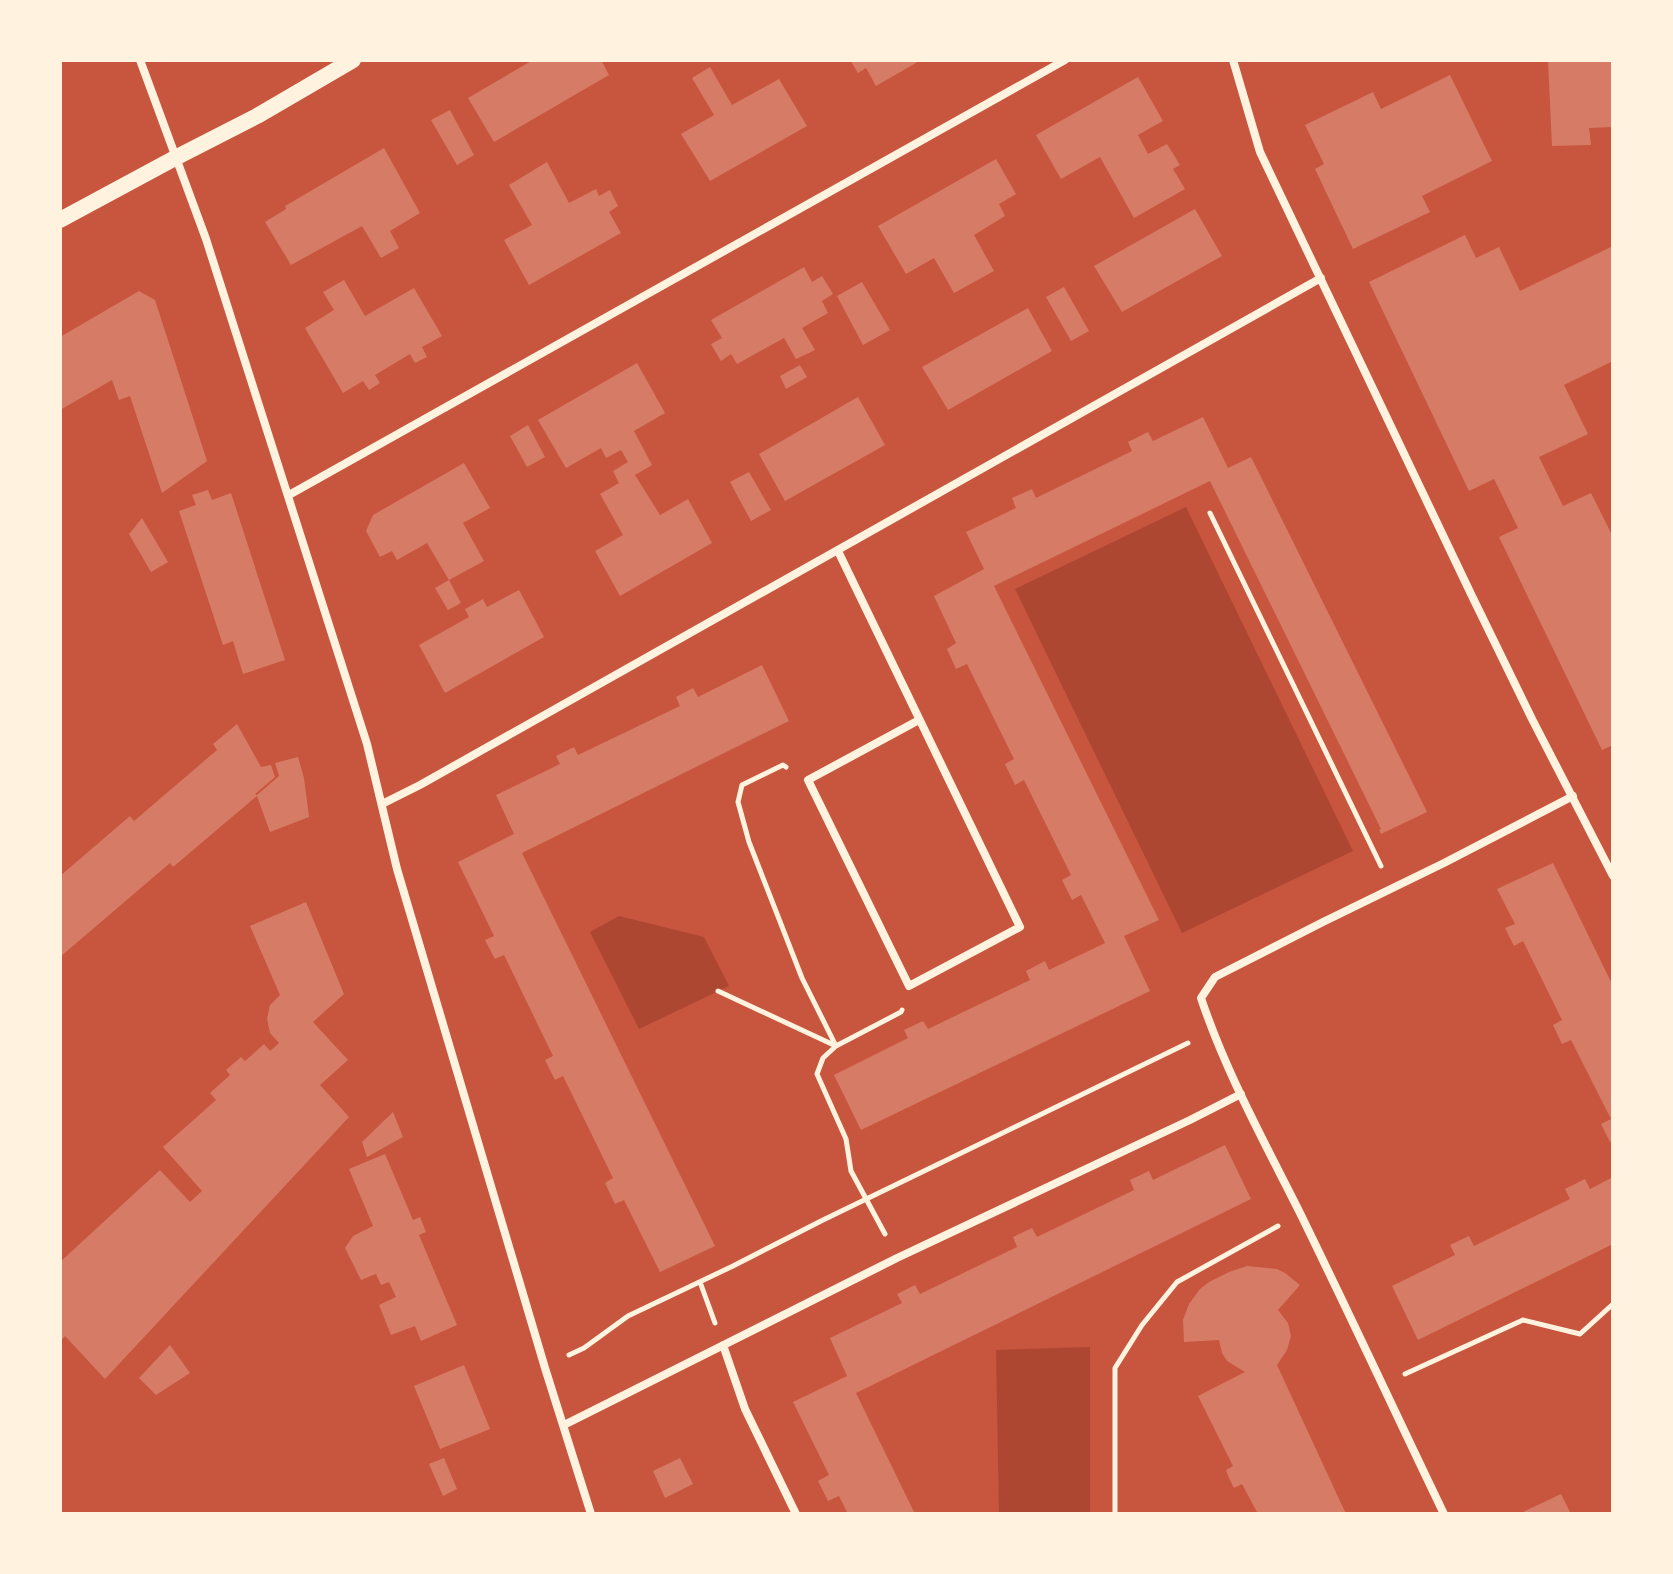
<svg xmlns="http://www.w3.org/2000/svg" width="1673" height="1574" font-family="'Titillium Web',sans-serif">
<rect width="100%" height="100%" fill="#c8553d"/>
<path fill="#ae4732" d="M 1186,507 L 1353,851 L 1182,933 L 1015,589 Z
M 619,916 L 704,937 L 729,986 L 639,1029 L 590,932 Z
M 1090,1347 L 1090,1514 L 999,1514 L 996,1350 Z"/>
<path fill="#d67c66" d="M 533,60 L 601,60 L 609,75 L 494,142 L 468,98 Z
M 850,60 L 921,60 L 876,86 L 866,68 L 858,73 Z
M 1548,60 L 1613,60 L 1613,127 L 1589,128 L 1591,145 L 1552,146 Z
M 710,67 L 732,105 L 779,79 L 807,126 L 710,181 L 681,134 L 714,115 L 692,78 Z
M 1450,75 L 1492,161 L 1422,196 L 1430,212 L 1353,249 L 1315,169 L 1324,164 L 1305,125 L 1373,92 L 1381,109 Z
M 1138,77 L 1163,121 L 1138,135 L 1148,154 L 1167,144 L 1180,165 L 1173,169 L 1185,189 L 1134,218 L 1100,157 L 1061,179 L 1036,135 Z
M 450,110 L 474,155 L 457,165 L 431,120 Z
M 384,148 L 420,213 L 390,231 L 399,248 L 381,258 L 362,226 L 291,265 L 265,222 L 286,209 L 285,206 Z
M 996,159 L 1016,194 L 999,204 L 1005,216 L 974,235 L 994,271 L 954,293 L 934,258 L 906,274 L 878,226 Z
M 547,162 L 569,203 L 596,189 L 599,196 L 610,190 L 618,206 L 609,212 L 621,233 L 529,285 L 504,240 L 532,225 L 509,185 Z
M 1195,209 L 1222,256 L 1122,312 L 1094,266 Z
M 1465,235 L 1476,258 L 1499,247 L 1520,291 L 1613,246 L 1613,361 L 1564,385 L 1588,434 L 1539,457 L 1563,506 L 1591,493 L 1613,537 L 1613,745 L 1602,750 L 1499,537 L 1518,528 L 1494,479 L 1469,491 L 1369,282 Z
M 804,267 L 812,282 L 822,276 L 833,294 L 822,301 L 828,313 L 802,328 L 815,350 L 796,359 L 784,338 L 737,364 L 731,354 L 721,361 L 711,344 L 722,338 L 711,320 Z
M 344,280 L 365,316 L 414,288 L 442,336 L 422,347 L 427,357 L 415,363 L 410,354 L 375,375 L 380,383 L 369,390 L 363,381 L 343,393 L 305,328 L 334,310 L 323,292 Z
M 862,282 L 890,330 L 863,345 L 837,296 Z
M 1064,287 L 1089,331 L 1071,341 L 1046,297 Z
M 139,291 L 155,300 L 207,461 L 162,493 L 130,396 L 119,400 L 112,380 L 60,410 L 60,337 Z
M 1028,308 L 1052,351 L 948,410 L 922,367 Z
M 637,363 L 665,413 L 634,431 L 652,465 L 635,475 L 660,515 L 688,499 L 712,543 L 620,596 L 595,551 L 623,535 L 600,494 L 619,483 L 613,471 L 628,462 L 621,450 L 606,458 L 601,448 L 566,468 L 538,420 Z
M 800,365 L 807,377 L 786,389 L 780,376 Z
M 858,397 L 885,445 L 785,501 L 759,454 Z
M 1203,417 L 1228,468 L 1251,457 L 1427,812 L 1381,834 L 1379,830 L 1381,829 L 1210,481 L 994,586 L 1159,920 L 1124,936 L 1150,991 L 861,1130 L 834,1075 L 908,1038 L 904,1030 L 923,1021 L 928,1029 L 1030,980 L 1026,971 L 1045,961 L 1049,970 L 1105,943 L 1081,895 L 1072,900 L 1062,880 L 1071,875 L 1024,780 L 1015,785 L 1005,764 L 1014,759 L 967,664 L 956,669 L 947,649 L 956,643 L 934,596 L 984,569 L 966,532 L 1016,508 L 1012,498 L 1032,489 L 1036,498 L 1132,451 L 1128,442 L 1148,432 L 1153,441 Z
M 528,425 L 545,457 L 527,467 L 510,436 Z
M 464,463 L 490,508 L 463,523 L 484,561 L 449,580 L 427,543 L 397,560 L 392,551 L 380,557 L 366,531 L 373,515 Z
M 749,472 L 771,510 L 751,521 L 730,482 Z
M 208,490 L 212,500 L 231,493 L 285,660 L 243,674 L 233,641 L 223,645 L 179,511 L 196,505 L 192,495 Z
M 142,518 L 168,562 L 151,572 L 129,534 Z
M 449,580 L 461,603 L 448,610 L 435,588 Z
M 519,590 L 544,637 L 445,693 L 419,645 L 469,617 L 465,609 L 483,599 L 487,607 Z
M 762,665 L 789,721 L 522,853 L 715,1246 L 660,1272 L 624,1200 L 615,1204 L 605,1183 L 613,1178 L 563,1076 L 555,1080 L 545,1060 L 553,1056 L 504,955 L 495,959 L 485,940 L 494,936 L 458,862 L 514,834 L 496,795 L 560,764 L 556,756 L 574,747 L 578,755 L 680,706 L 676,697 L 693,688 L 698,697 Z
M 237,724 L 261,767 L 271,765 L 275,777 L 255,794 L 257,795 L 279,776 L 275,763 L 298,757 L 304,778 L 309,817 L 270,832 L 257,796 L 173,867 L 170,863 L 60,957 L 60,876 L 130,816 L 134,821 L 217,750 L 213,744 Z
M 1553,863 L 1613,986 L 1613,1140 L 1610,1142 L 1601,1124 L 1611,1119 L 1571,1040 L 1562,1044 L 1553,1025 L 1562,1020 L 1523,941 L 1514,946 L 1505,928 L 1515,924 L 1497,889 Z
M 306,902 L 344,994 L 313,1022 L 348,1060 L 320,1085 L 349,1117 L 105,1379 L 65,1336 L 60,1342 L 60,1262 L 160,1170 L 190,1202 L 202,1191 L 163,1147 L 216,1100 L 210,1093 L 230,1075 L 226,1070 L 241,1057 L 245,1061 L 264,1044 L 270,1051 L 279,1043 L 270,1033 L 267,1019 L 270,1005 L 280,995 L 250,926 Z
M 393,1112 L 403,1137 L 367,1157 L 362,1142 Z
M 1225,1145 L 1251,1199 L 856,1393 L 915,1514 L 848,1514 L 839,1496 L 828,1501 L 818,1481 L 829,1475 L 793,1402 L 847,1376 L 830,1338 L 902,1303 L 897,1294 L 915,1285 L 920,1294 L 1017,1247 L 1013,1237 L 1032,1228 L 1037,1237 L 1134,1190 L 1130,1180 L 1149,1171 L 1153,1180 Z
M 385,1154 L 413,1220 L 420,1217 L 426,1232 L 419,1235 L 457,1325 L 421,1341 L 415,1326 L 391,1335 L 379,1305 L 396,1297 L 389,1282 L 381,1285 L 376,1274 L 361,1280 L 345,1248 L 353,1236 L 373,1226 L 349,1169 Z
M 1613,1177 L 1613,1244 L 1418,1340 L 1392,1286 L 1455,1255 L 1450,1245 L 1469,1236 L 1474,1246 L 1570,1199 L 1565,1189 L 1585,1179 L 1590,1189 Z
M 1247,1266 L 1277,1269 L 1285,1273 L 1300,1285 L 1278,1310 L 1288,1323 L 1291,1336 L 1287,1350 L 1277,1365 L 1346,1514 L 1258,1514 L 1242,1484 L 1234,1488 L 1229,1478 L 1226,1470 L 1233,1466 L 1198,1396 L 1245,1372 L 1227,1361 L 1222,1353 L 1219,1340 L 1184,1342 L 1183,1320 L 1189,1304 L 1200,1289 L 1209,1282 L 1229,1272 Z
M 170,1345 L 190,1373 L 156,1395 L 139,1378 Z
M 464,1365 L 490,1429 L 440,1449 L 414,1386 Z
M 444,1458 L 457,1489 L 443,1496 L 429,1464 Z
M 680,1458 L 693,1484 L 665,1498 L 653,1471 Z
M 1561,1494 L 1571,1514 L 1519,1514 Z"/>
<g fill="none" stroke-linecap="round" stroke-linejoin="round">
<path stroke="#fff3e0" stroke-width="5" d="M 1210,513 L 1381,866
M 786,767 L 783,765 L 742,785 L 738,802 L 749,842 L 802,978 L 836,1046
M 718,991 L 836,1046
M 885,1234 L 851,1171 L 846,1139 L 817,1074 L 823,1058 L 836,1046 L 901,1012 L 902,1010
M 700,1282 L 715,1323
M 569,1355 L 584,1348 L 628,1316 L 733,1266 L 823,1220 L 1188,1043
M 1405,1374 L 1523,1320 L 1580,1334 L 1613,1304
M 1115,1514 L 1115,1368 L 1142,1325 L 1177,1282 L 1278,1226"/>
<path stroke="#fff3e0" stroke-width="8" d="M 140,60 L 206,239 L 367,744 L 397,869 L 545,1368 L 591,1514
M 1233,60 L 1260,152 L 1471,594 L 1532,719 L 1613,876
M 289,495 L 1065,60
M 838,551 L 1020,927 L 909,986 L 808,780 L 919,720
M 382,804 L 420,785 L 1321,278
M 723,1345 L 745,1409 L 796,1514
M 564,1425 L 897,1258 L 1190,1120 L 1241,1094
M 1444,1514 C 1396,1414 1349,1313 1300,1213 C 1265,1143 1226,1073 1201,998 L 1215,977 L 1323,922 L 1444,863 L 1573,796"/>
<path stroke="#fff3e0" stroke-width="16" d="M 60,220 L 175,158 L 257,116 L 353,60"/>
</g>
<rect width="1673" height="1574" fill="none" stroke="#fff3e0" stroke-width="124"/>
</svg>
